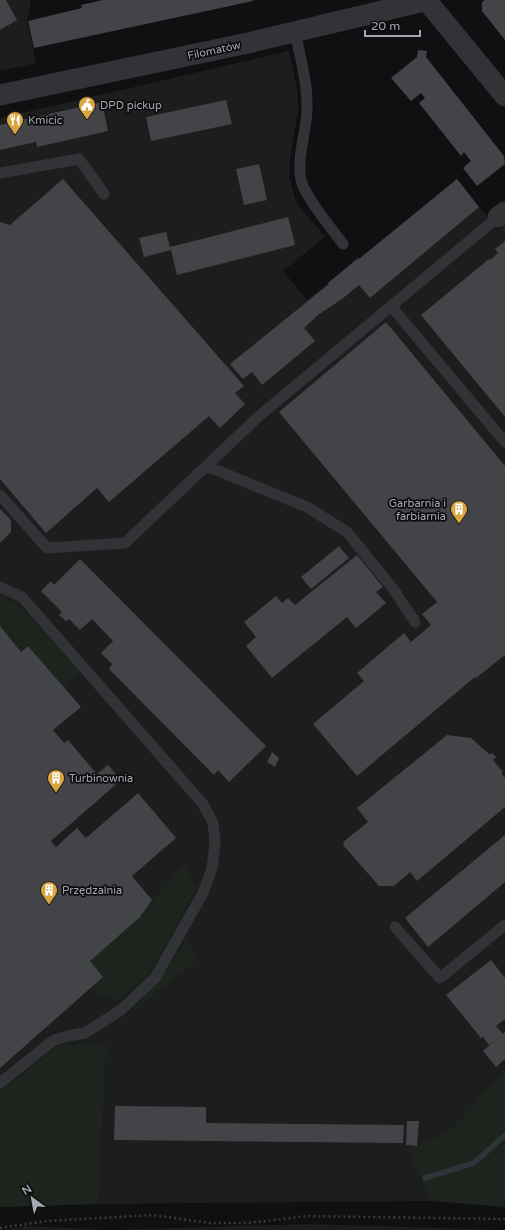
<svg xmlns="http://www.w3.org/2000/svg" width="505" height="1230" font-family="'Varela Round',sans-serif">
<rect width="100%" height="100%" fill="#101012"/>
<path fill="#1d1d1e" d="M 0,0 L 31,0 L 27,21 L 36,63 L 0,71 Z
M 289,51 L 297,88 L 298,112 L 291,151 L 289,176 L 296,202 L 325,237 L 283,271 L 307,300 L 457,180 L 498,230 L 505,224 L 505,1067 L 467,1112 L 448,1132 L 408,1149 L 431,1201 L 98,1204 L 0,1207 L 0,118 Z
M 309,1224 L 505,1230 L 5,1230 L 26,1226 L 109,1230 Z"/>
<path fill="#1d241e" d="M 0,595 C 22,602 63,651 81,669 L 63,687 L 28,646 L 21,652 L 0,626 Z
M 184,865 L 196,887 L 163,950 L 144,979 L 117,1001 L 99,994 L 91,987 L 103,977 L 90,961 L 140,917 L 180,867 Z
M 186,940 L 199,959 L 125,1018 L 170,966 Z
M 89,1043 L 106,1044 L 98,1204 L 0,1207 L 0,1092 L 57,1046 Z
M 505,1067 L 505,1207 L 431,1201 L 407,1149 L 448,1132 L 467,1112 Z"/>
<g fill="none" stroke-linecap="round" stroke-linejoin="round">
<path stroke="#2e353a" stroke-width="5.5" d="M 425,1178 L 474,1163 L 505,1135"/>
</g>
<path fill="#434447" d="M 0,0 L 6,0 L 17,20 L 0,30 Z
M 103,0 L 253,0 L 253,1 L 34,48 L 28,21 L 82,8 L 81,5 Z
M 485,0 L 505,0 L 505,40 L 482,11 L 482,2 Z
M 418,50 L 427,51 L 426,57 L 504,156 L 505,164 L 477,186 L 463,168 L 471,161 L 464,152 L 461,156 L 419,103 L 425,98 L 421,93 L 411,101 L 391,78 L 417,57 Z
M 226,100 L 232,124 L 151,141 L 146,117 Z
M 102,102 L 108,131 L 37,147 L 36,142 L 0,150 L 0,125 Z
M 259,164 L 267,200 L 244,205 L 236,169 Z
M 63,179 L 244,386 L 235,393 L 245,404 L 220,428 L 209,416 L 109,502 L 97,488 L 46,533 L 0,479 L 0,222 L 10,225 Z
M 457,179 L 479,207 L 370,298 L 359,285 L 342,299 L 318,315 L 304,328 L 315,341 L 262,385 L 252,372 L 243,379 L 230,364 L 329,284 L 328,283 L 358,258 L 359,259 Z
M 288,217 L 295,245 L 177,275 L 171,250 L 144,257 L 139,238 L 166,232 L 170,247 Z
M 505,241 L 505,417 L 421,315 L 489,259 L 490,260 L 498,253 L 495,249 Z
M 386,322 L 505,466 L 505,655 L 476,678 L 475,677 L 357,776 L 313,724 L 364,681 L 357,673 L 404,633 L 411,642 L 431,625 L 422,614 L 437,602 L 279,412 Z
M 0,509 L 11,520 L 11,532 L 0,543 Z
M 339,546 L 349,558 L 311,589 L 301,577 Z
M 357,555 L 383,587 L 376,592 L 386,603 L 356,628 L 347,617 L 272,678 L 246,646 L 256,637 L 244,622 L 276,596 L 282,603 L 288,598 L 295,605 Z
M 80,559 L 266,746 L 229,782 L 218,770 L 214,775 L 109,669 L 112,664 L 101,653 L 113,641 L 92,619 L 80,630 L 69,619 L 66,621 L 59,615 L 62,612 L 41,591 L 51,581 L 54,585 Z
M 0,626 L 21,652 L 28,646 L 81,707 L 53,730 L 64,743 L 68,740 L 97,774 L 108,765 L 121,780 L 51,841 L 56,847 L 77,828 L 86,838 L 138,793 L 176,838 L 132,876 L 152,900 L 140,917 L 90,961 L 103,977 L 0,1068 Z
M 447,735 L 471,738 L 489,754 L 492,753 L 496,757 L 493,760 L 503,772 L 501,773 L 505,778 L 505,807 L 417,881 L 410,872 L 394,886 L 379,886 L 344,846 L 343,842 L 368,822 L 357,808 Z
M 272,752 L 279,758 L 275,767 L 267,762 Z
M 505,835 L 505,882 L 428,947 L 405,918 Z
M 491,960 L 505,978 L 505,1019 L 496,1026 L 503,1034 L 505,1032 L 505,1059 L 496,1067 L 483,1051 L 497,1038 L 489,1045 L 483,1037 L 481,1038 L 446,995 Z
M 115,1106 L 206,1107 L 206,1123 L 404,1125 L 403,1143 L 114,1140 Z
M 407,1121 L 419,1121 L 417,1146 L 406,1145 Z"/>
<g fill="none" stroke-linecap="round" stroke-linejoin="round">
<path stroke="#383a3d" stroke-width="2.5" stroke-dasharray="2 3" stroke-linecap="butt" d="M 0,1228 L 47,1221 L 153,1215 L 209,1223 L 248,1223 L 307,1216 L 505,1219"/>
<path stroke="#323336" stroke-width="11" d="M 295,32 C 300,56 307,80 307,104 C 308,129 296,156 301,180 C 305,197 332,229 343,244
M 0,173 L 79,159 L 104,194
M 391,306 L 505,442
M 206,466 L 307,507 L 347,532 L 394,590 L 415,622
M 0,495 L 47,548 L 125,543 L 258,417 L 498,217
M 0,587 L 22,597 L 203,804 L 213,823 L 215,843 L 212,868 L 203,893 L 155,978 L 121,1010 L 85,1033 L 68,1036 L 54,1040 L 0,1083
M 395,927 L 440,978 L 505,925"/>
<path stroke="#323336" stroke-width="21" d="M 427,1 L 505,96
M 0,95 L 248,43 L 428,0
M 498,217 L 505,212"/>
</g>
<defs>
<g id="civic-pin" transform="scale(0.9)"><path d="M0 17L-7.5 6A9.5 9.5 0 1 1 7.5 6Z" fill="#d9a541" stroke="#0c0c0d"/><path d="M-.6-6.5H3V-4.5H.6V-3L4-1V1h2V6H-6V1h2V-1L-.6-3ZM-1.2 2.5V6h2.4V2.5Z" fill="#fff"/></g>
<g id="restaurant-pin" transform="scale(0.9)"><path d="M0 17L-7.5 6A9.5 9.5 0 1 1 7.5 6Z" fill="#d9a541" stroke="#0c0c0d"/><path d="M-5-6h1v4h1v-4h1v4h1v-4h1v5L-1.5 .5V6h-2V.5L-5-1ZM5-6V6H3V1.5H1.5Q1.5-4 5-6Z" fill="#fff"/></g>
<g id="building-pin" transform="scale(0.9)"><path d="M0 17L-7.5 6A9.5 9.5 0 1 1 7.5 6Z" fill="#d9a541" stroke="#0c0c0d"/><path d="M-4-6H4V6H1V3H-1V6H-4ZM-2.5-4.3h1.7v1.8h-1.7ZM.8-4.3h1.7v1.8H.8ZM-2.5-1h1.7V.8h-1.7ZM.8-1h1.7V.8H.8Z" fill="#fff"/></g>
</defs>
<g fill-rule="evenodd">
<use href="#civic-pin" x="87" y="105"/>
<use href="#restaurant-pin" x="15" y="120"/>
<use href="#building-pin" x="459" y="509"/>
<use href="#building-pin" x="56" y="778"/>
<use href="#building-pin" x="49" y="890"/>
</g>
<g text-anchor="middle" stroke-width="3.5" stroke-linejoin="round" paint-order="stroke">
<g font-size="11" fill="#a4a8b1" stroke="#0c0c0d">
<text transform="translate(214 50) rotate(-12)" y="4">Filomatów</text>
</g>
<g font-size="11" fill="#a4a8b1" stroke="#0c0c0d" text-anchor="start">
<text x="100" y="109">DPD pickup</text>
<text x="28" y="124">Kmicic</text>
<text x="446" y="507" text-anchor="end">Garbarnia i<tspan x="446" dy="13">farbiarnia</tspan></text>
<text x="69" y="782">Turbinownia</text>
<text x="62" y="894">Przędzalnia</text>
</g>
</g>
<g transform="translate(32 1198) rotate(328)" stroke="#0c0c0d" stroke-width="3" paint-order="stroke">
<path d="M0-3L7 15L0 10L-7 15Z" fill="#a4a8b1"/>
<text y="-6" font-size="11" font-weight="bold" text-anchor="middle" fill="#a4a8b1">N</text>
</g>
<path d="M365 30v6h55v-6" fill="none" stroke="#a4a8b1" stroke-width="2"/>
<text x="371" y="30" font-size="12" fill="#a4a8b1" stroke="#0c0c0d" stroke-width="3" paint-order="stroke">20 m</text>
</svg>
